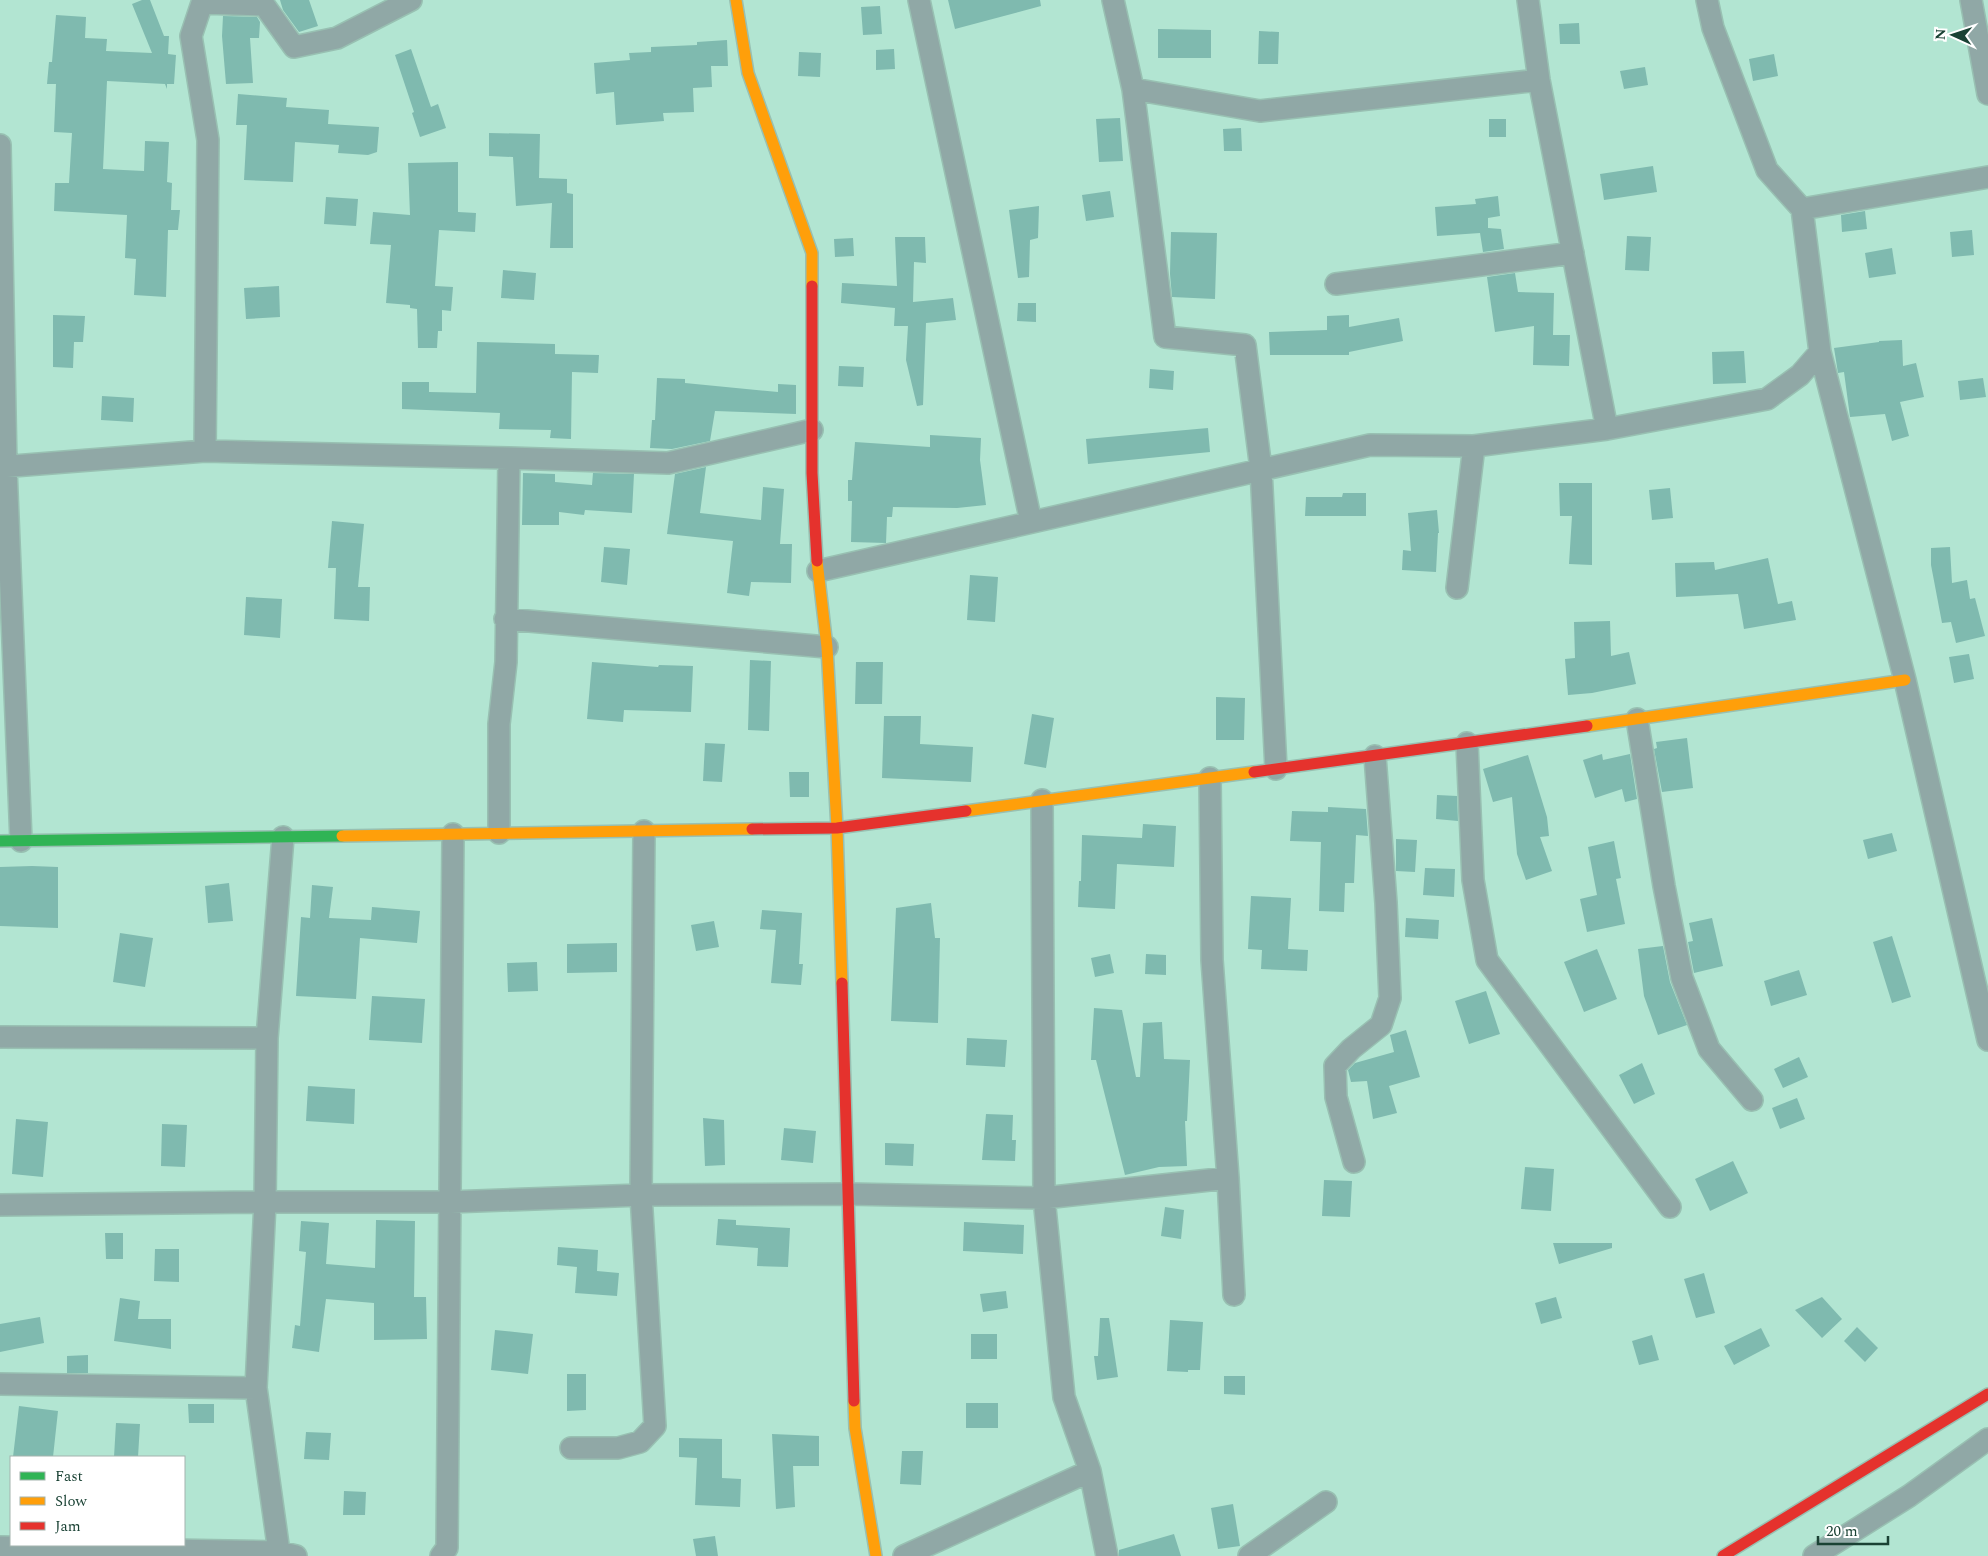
<svg xmlns="http://www.w3.org/2000/svg" width="1988" height="1556" font-family="Spectral,serif">
<rect width="100%" height="100%" fill="#b2e5d2"/>
<path fill="#7fbaaf" d="M 142,0 L 150,0 L 164,36 L 169,36 L 168,54 L 176,55 L 174,84 L 167,84 L 167,89 L 165,84 L 107,81 L 103,169 L 144,171 L 145,141 L 169,142 L 167,182 L 172,183 L 171,210 L 180,210 L 178,230 L 168,230 L 166,297 L 134,295 L 136,259 L 125,258 L 127,215 L 54,211 L 55,183 L 69,183 L 72,133 L 54,132 L 56,84 L 47,84 L 49,62 L 52,62 L 56,15 L 86,17 L 85,38 L 107,39 L 106,51 L 152,53 L 132,4 Z
M 280,0 L 309,0 L 318,26 L 299,32 L 283,10 Z
M 948,0 L 1040,0 L 1041,6 L 955,29 Z
M 880,6 L 882,34 L 863,35 L 861,7 Z
M 223,16 L 257,17 L 260,22 L 259,38 L 250,38 L 253,83 L 226,84 L 222,36 Z
M 1579,23 L 1580,44 L 1560,44 L 1559,24 Z
M 1158,29 L 1211,30 L 1211,58 L 1158,58 Z
M 1259,31 L 1279,32 L 1278,64 L 1258,64 Z
M 727,40 L 728,66 L 711,66 L 712,87 L 693,88 L 694,112 L 663,113 L 664,121 L 616,125 L 614,92 L 596,94 L 594,63 L 630,60 L 629,53 L 651,52 L 651,47 L 697,45 L 697,42 Z
M 411,49 L 431,107 L 438,104 L 446,128 L 420,137 L 412,113 L 414,112 L 395,55 Z
M 894,49 L 895,69 L 876,70 L 876,50 Z
M 799,52 L 821,53 L 820,77 L 798,76 Z
M 1774,54 L 1778,76 L 1753,81 L 1749,59 Z
M 1645,67 L 1648,85 L 1624,89 L 1620,71 Z
M 238,94 L 287,98 L 286,107 L 329,110 L 328,124 L 379,127 L 377,152 L 368,155 L 338,153 L 339,145 L 295,142 L 293,182 L 244,180 L 247,125 L 236,125 Z
M 1120,118 L 1123,161 L 1099,162 L 1096,119 Z
M 1489,119 L 1506,119 L 1506,137 L 1489,137 Z
M 1241,128 L 1242,151 L 1224,151 L 1223,129 Z
M 489,133 L 540,134 L 539,178 L 567,179 L 567,193 L 573,194 L 573,248 L 550,248 L 552,203 L 516,206 L 513,157 L 489,156 Z
M 458,162 L 458,212 L 476,213 L 475,232 L 439,230 L 435,286 L 453,287 L 451,311 L 442,310 L 442,331 L 438,331 L 437,348 L 418,348 L 417,309 L 410,308 L 410,305 L 386,303 L 391,245 L 370,244 L 373,212 L 410,215 L 408,163 Z
M 1653,166 L 1657,192 L 1604,200 L 1600,174 Z
M 1110,191 L 1114,217 L 1086,221 L 1082,195 Z
M 1498,196 L 1500,216 L 1488,218 L 1488,228 L 1501,229 L 1504,249 L 1483,252 L 1480,233 L 1437,236 L 1435,207 L 1476,204 L 1475,199 Z
M 326,197 L 358,199 L 356,226 L 324,224 Z
M 1039,206 L 1038,238 L 1030,240 L 1029,277 L 1018,278 L 1009,210 Z
M 1865,211 L 1867,229 L 1842,232 L 1841,215 Z
M 1972,230 L 1974,255 L 1952,257 L 1950,232 Z
M 1171,232 L 1217,233 L 1215,299 L 1172,297 L 1170,274 Z
M 1627,236 L 1651,237 L 1649,271 L 1625,270 Z
M 895,237 L 925,237 L 926,263 L 914,262 L 913,302 L 953,298 L 956,320 L 926,323 L 923,405 L 917,406 L 906,360 L 908,326 L 894,326 L 895,308 L 841,303 L 842,283 L 897,286 Z
M 853,238 L 854,256 L 835,257 L 834,239 Z
M 1892,248 L 1896,274 L 1869,278 L 1865,253 Z
M 503,270 L 536,273 L 534,300 L 501,298 Z
M 1515,273 L 1518,292 L 1554,293 L 1553,335 L 1570,335 L 1569,366 L 1533,365 L 1534,326 L 1495,332 L 1487,277 Z
M 279,286 L 280,317 L 246,319 L 244,288 Z
M 1018,303 L 1036,303 L 1036,322 L 1017,321 Z
M 53,315 L 85,316 L 83,342 L 74,342 L 73,368 L 53,367 Z
M 1349,315 L 1349,327 L 1399,318 L 1403,341 L 1349,352 L 1349,355 L 1270,355 L 1269,332 L 1327,330 L 1327,316 Z
M 1902,340 L 1903,366 L 1916,363 L 1924,397 L 1900,402 L 1909,436 L 1892,441 L 1885,414 L 1850,417 L 1844,372 L 1838,373 L 1834,348 L 1879,342 L 1879,341 Z
M 477,342 L 555,344 L 555,354 L 599,355 L 598,373 L 572,372 L 571,439 L 550,438 L 551,430 L 499,429 L 500,413 L 402,409 L 402,382 L 429,382 L 429,392 L 476,393 Z
M 1744,351 L 1746,383 L 1713,384 L 1712,352 Z
M 839,366 L 864,367 L 863,387 L 838,386 Z
M 1150,369 L 1174,371 L 1173,390 L 1149,388 Z
M 657,378 L 685,379 L 685,383 L 778,392 L 778,384 L 796,385 L 796,414 L 715,411 L 710,441 L 672,449 L 650,448 L 652,420 L 655,420 Z
M 1983,378 L 1986,397 L 1960,400 L 1958,381 Z
M 102,396 L 134,398 L 133,422 L 101,420 Z
M 1208,428 L 1210,452 L 1088,464 L 1086,439 Z
M 930,435 L 981,438 L 980,460 L 986,505 L 957,508 L 893,507 L 892,517 L 887,517 L 886,543 L 851,542 L 852,501 L 848,501 L 848,480 L 852,480 L 855,442 L 930,447 Z
M 706,467 L 700,513 L 761,520 L 763,487 L 784,489 L 780,544 L 792,544 L 791,583 L 751,582 L 749,596 L 727,593 L 733,541 L 667,534 L 675,474 Z
M 523,473 L 555,474 L 555,482 L 592,485 L 593,473 L 634,474 L 632,513 L 585,510 L 584,515 L 559,512 L 559,525 L 522,525 Z
M 1559,483 L 1592,483 L 1592,565 L 1569,564 L 1572,516 L 1560,516 Z
M 1670,488 L 1673,518 L 1652,520 L 1649,490 Z
M 1343,493 L 1366,493 L 1366,516 L 1305,516 L 1306,497 L 1342,497 Z
M 1437,510 L 1439,533 L 1438,533 L 1436,572 L 1402,570 L 1403,550 L 1411,551 L 1408,513 Z
M 332,521 L 364,524 L 358,587 L 370,587 L 369,621 L 334,619 L 336,568 L 328,568 Z
M 604,547 L 630,549 L 627,585 L 601,582 Z
M 1950,547 L 1952,583 L 1967,580 L 1970,599 L 1975,598 L 1985,636 L 1956,643 L 1951,622 L 1942,623 L 1931,565 L 1931,548 Z
M 1768,558 L 1778,604 L 1792,601 L 1796,620 L 1744,629 L 1738,594 L 1676,597 L 1675,563 L 1714,562 L 1715,570 Z
M 970,575 L 998,577 L 995,622 L 967,620 Z
M 246,597 L 282,599 L 280,638 L 244,635 Z
M 1610,621 L 1611,656 L 1629,652 L 1636,684 L 1592,693 L 1568,695 L 1565,659 L 1575,658 L 1574,622 Z
M 1969,654 L 1974,679 L 1954,683 L 1949,657 Z
M 750,660 L 771,661 L 769,731 L 748,730 Z
M 592,662 L 658,667 L 659,665 L 693,666 L 691,712 L 624,710 L 623,722 L 587,719 Z
M 856,662 L 883,662 L 882,704 L 855,704 Z
M 1216,697 L 1245,698 L 1244,740 L 1216,740 Z
M 1032,714 L 1054,718 L 1046,768 L 1024,764 Z
M 884,716 L 921,716 L 920,744 L 973,747 L 971,782 L 882,778 Z
M 1687,738 L 1693,788 L 1662,792 L 1654,749 L 1657,748 L 1656,742 Z
M 705,743 L 725,744 L 722,782 L 703,781 Z
M 1602,754 L 1603,760 L 1630,754 L 1637,799 L 1625,802 L 1622,789 L 1595,798 L 1583,760 Z
M 1528,755 L 1547,817 L 1549,836 L 1540,837 L 1552,871 L 1526,880 L 1517,854 L 1512,797 L 1493,802 L 1483,769 Z
M 789,772 L 809,772 L 809,797 L 790,797 Z
M 1437,795 L 1457,796 L 1458,821 L 1436,819 Z
M 1328,807 L 1366,809 L 1368,836 L 1356,835 L 1354,883 L 1345,883 L 1344,912 L 1319,911 L 1321,842 L 1290,841 L 1292,811 L 1328,812 Z
M 1143,824 L 1176,826 L 1174,867 L 1117,864 L 1115,909 L 1078,907 L 1079,881 L 1081,881 L 1082,835 L 1142,838 Z
M 1892,833 L 1897,851 L 1868,859 L 1863,840 Z
M 1396,839 L 1417,840 L 1415,872 L 1396,871 Z
M 1614,841 L 1621,878 L 1616,879 L 1625,924 L 1587,932 L 1580,899 L 1597,895 L 1588,847 Z
M 32,866 L 58,867 L 58,928 L 0,926 L 0,867 Z
M 1425,868 L 1455,869 L 1454,897 L 1423,895 Z
M 229,883 L 233,921 L 208,923 L 205,886 Z
M 312,885 L 333,887 L 329,918 L 371,920 L 372,907 L 420,911 L 417,943 L 360,938 L 356,999 L 296,996 L 301,917 L 310,918 Z
M 1251,896 L 1291,898 L 1288,949 L 1308,950 L 1307,971 L 1261,969 L 1262,950 L 1248,949 Z
M 931,903 L 935,938 L 940,938 L 938,1023 L 891,1021 L 896,908 Z
M 762,910 L 802,913 L 799,964 L 803,964 L 801,985 L 771,983 L 776,930 L 760,929 Z
M 1406,918 L 1439,920 L 1438,939 L 1405,937 Z
M 1712,918 L 1723,966 L 1694,973 L 1688,942 L 1693,941 L 1689,923 Z
M 714,921 L 719,947 L 696,951 L 691,925 Z
M 120,933 L 153,938 L 145,987 L 113,982 Z
M 1892,936 L 1911,997 L 1892,1003 L 1873,942 Z
M 617,943 L 617,972 L 567,973 L 567,944 Z
M 1663,946 L 1670,982 L 1687,1025 L 1658,1035 L 1644,996 L 1638,949 Z
M 1597,949 L 1617,999 L 1584,1012 L 1564,962 Z
M 1110,954 L 1114,973 L 1095,977 L 1091,958 Z
M 1146,954 L 1166,955 L 1166,975 L 1145,974 Z
M 537,962 L 538,991 L 508,992 L 507,963 Z
M 1799,970 L 1807,995 L 1771,1006 L 1764,981 Z
M 1486,991 L 1500,1034 L 1469,1044 L 1455,1001 Z
M 372,996 L 425,999 L 422,1043 L 369,1040 Z
M 1094,1008 L 1122,1010 L 1136,1077 L 1140,1077 L 1143,1023 L 1162,1022 L 1164,1059 L 1190,1060 L 1187,1121 L 1185,1121 L 1187,1166 L 1159,1167 L 1125,1175 L 1096,1060 L 1091,1060 Z
M 1406,1030 L 1420,1077 L 1389,1086 L 1397,1113 L 1373,1119 L 1367,1081 L 1351,1082 L 1348,1070 L 1355,1063 L 1394,1052 L 1390,1035 Z
M 967,1038 L 1007,1040 L 1005,1067 L 966,1065 Z
M 1799,1057 L 1808,1077 L 1783,1088 L 1774,1069 Z
M 1642,1063 L 1655,1094 L 1634,1104 L 1619,1075 Z
M 308,1086 L 355,1089 L 354,1124 L 306,1121 Z
M 1797,1098 L 1805,1119 L 1780,1129 L 1772,1108 Z
M 986,1114 L 1013,1115 L 1012,1140 L 1016,1140 L 1015,1161 L 982,1160 Z
M 703,1118 L 724,1120 L 725,1165 L 705,1166 Z
M 16,1119 L 48,1122 L 43,1177 L 12,1174 Z
M 162,1124 L 187,1125 L 185,1167 L 161,1166 Z
M 784,1128 L 816,1131 L 813,1163 L 781,1160 Z
M 885,1143 L 914,1144 L 913,1166 L 885,1165 Z
M 1733,1161 L 1748,1193 L 1710,1211 L 1695,1179 Z
M 1525,1167 L 1554,1169 L 1551,1211 L 1521,1209 Z
M 1324,1180 L 1352,1181 L 1350,1217 L 1322,1216 Z
M 1165,1207 L 1184,1210 L 1181,1239 L 1161,1236 Z
M 718,1219 L 736,1220 L 736,1225 L 790,1228 L 788,1267 L 757,1266 L 758,1248 L 716,1245 Z
M 376,1220 L 415,1221 L 414,1297 L 426,1297 L 427,1339 L 374,1340 L 374,1303 L 326,1299 L 319,1352 L 292,1348 L 295,1325 L 300,1326 L 306,1252 L 299,1251 L 301,1221 L 329,1223 L 326,1264 L 375,1268 Z
M 964,1222 L 1024,1225 L 1023,1254 L 963,1251 Z
M 105,1233 L 123,1233 L 123,1259 L 106,1259 Z
M 1553,1243 L 1612,1243 L 1612,1248 L 1559,1264 Z
M 558,1247 L 598,1250 L 597,1271 L 619,1273 L 617,1296 L 575,1293 L 577,1267 L 557,1265 Z
M 155,1249 L 179,1249 L 179,1282 L 154,1281 Z
M 1704,1273 L 1715,1313 L 1696,1318 L 1684,1279 Z
M 1006,1291 L 1008,1308 L 983,1312 L 980,1294 Z
M 1556,1297 L 1562,1318 L 1541,1324 L 1535,1303 Z
M 1822,1297 L 1842,1319 L 1822,1338 L 1795,1310 Z
M 120,1298 L 140,1301 L 138,1319 L 171,1319 L 171,1349 L 114,1341 Z
M 40,1317 L 44,1343 L 0,1352 L 0,1324 Z
M 1100,1318 L 1109,1318 L 1118,1377 L 1097,1380 L 1094,1356 L 1098,1356 Z
M 1170,1320 L 1203,1322 L 1200,1370 L 1188,1370 L 1188,1372 L 1167,1371 Z
M 1857,1327 L 1878,1348 L 1865,1362 L 1844,1341 Z
M 1761,1328 L 1770,1346 L 1734,1365 L 1724,1346 Z
M 495,1330 L 533,1334 L 528,1374 L 491,1370 Z
M 971,1334 L 997,1334 L 997,1359 L 971,1359 Z
M 1652,1335 L 1659,1360 L 1639,1365 L 1632,1341 Z
M 88,1355 L 88,1373 L 67,1373 L 67,1356 Z
M 567,1374 L 586,1374 L 586,1410 L 567,1411 Z
M 1224,1376 L 1245,1376 L 1245,1395 L 1224,1394 Z
M 966,1403 L 998,1403 L 998,1428 L 966,1428 Z
M 188,1404 L 214,1404 L 214,1423 L 189,1423 Z
M 19,1406 L 58,1411 L 53,1457 L 13,1457 Z
M 116,1423 L 140,1424 L 138,1457 L 114,1457 Z
M 306,1432 L 331,1433 L 329,1460 L 304,1459 Z
M 772,1434 L 819,1436 L 819,1466 L 793,1466 L 795,1507 L 776,1509 Z
M 679,1438 L 722,1439 L 722,1478 L 741,1479 L 740,1507 L 695,1505 L 697,1458 L 679,1457 Z
M 902,1451 L 923,1451 L 921,1485 L 900,1484 Z
M 344,1491 L 366,1492 L 365,1515 L 343,1515 Z
M 1233,1504 L 1240,1546 L 1218,1549 L 1211,1508 Z
M 1174,1534 L 1181,1556 L 1119,1556 L 1119,1550 Z
M 715,1536 L 718,1556 L 696,1556 L 693,1539 Z"/>
<g fill="none" stroke-linecap="round" stroke-linejoin="round">
<g stroke="#98c0b2" stroke-width="24">
<path id="street" d="M 919,0 L 1031,522
M 1113,0 L 1133,89 L 1165,337 L 1245,345 L 1261,469 L 1276,769
M 1528,0 L 1539,80 L 1607,429
M 1707,0 L 1713,28 L 1767,170 L 1802,209 L 1820,352 L 1905,680 L 1988,1040
M 1971,0 L 1988,94
M 1133,89 L 1260,111 L 1539,80
M 0,145 L 6,468 L 21,841
M 1802,209 L 1988,177
M 1336,284 L 1573,253
M 205,451 L 208,140 L 191,36 L 202,3 L 264,5 L 294,47 L 337,38 L 411,0
M 0,467 L 205,451 L 509,458 L 668,463 L 812,430
M 818,571 L 1370,445 L 1474,446 L 1607,429 L 1767,399 L 1800,375 L 1820,352
M 1457,588 L 1474,446
M 505,619 L 827,647
M 1637,719 L 1664,886 L 1682,978 L 1709,1049 L 1752,1100
M 1467,743 L 1473,880 L 1487,960 L 1670,1207
M 1210,778 L 1212,960 L 1228,1178 L 1234,1295
M 1042,800 L 1044,1198 L 1064,1397 L 1090,1471 L 1107,1556
M 499,833 L 499,724 L 506,662 L 509,458
M 0,1037 L 267,1038
M 1354,1162 L 1336,1097 L 1335,1066 L 1351,1049 L 1381,1025 L 1390,998 L 1386,903 L 1375,756
M 0,1205 L 265,1202 L 450,1202 L 641,1195 L 848,1194 L 1044,1198 L 1228,1178
M 0,1384 L 256,1388
M 571,1448 L 618,1448 L 640,1442 L 655,1426 L 641,1195 L 644,831
M 0,1547 L 279,1552 L 296,1556
M 279,1552 L 256,1388 L 265,1202 L 267,1038 L 283,837
M 441,1556 L 447,1548 L 453,834
M 904,1556 L 1090,1471
M 1249,1556 L 1326,1502
M 1814,1556 L 1909,1496 L 1988,1439"/>
</g>
<g stroke="#98c0b2" stroke-width="14">
<path id="fast" d="M 0,841 L 342,836"/>
</g>
<g stroke="#98c0b2" stroke-width="14">
<path id="slow" d="M 736,0 L 748,73 L 812,253 L 812,286
M 817,561 L 827,647 L 837,828 L 842,983
M 1587,726 L 1905,680
M 966,811 L 1254,772
M 342,836 L 752,829
M 854,1401 L 855,1428 L 876,1556"/>
</g>
<g stroke="#98c0b2" stroke-width="14">
<path id="jam" d="M 812,286 L 812,473 L 817,561
M 1254,772 L 1587,726
M 752,829 L 837,828 L 966,811
M 842,983 L 854,1401
M 1723,1556 L 1988,1394"/>
</g>
<use href="#street" stroke="#90a8a6" stroke-width="21"/>
<use href="#fast" stroke="#30b455" stroke-width="11"/>
<use href="#slow" stroke="#ff9f0a" stroke-width="11"/>
<use href="#jam" stroke="#e5322d" stroke-width="11"/>
</g>
<rect x="10" y="1456" width="175" height="90" fill="#ffffff" stroke="#a3b3ae"/>
<rect x="20" y="1472" width="25" height="8" fill="#30b455" stroke="#a3b3ae"/>
<text x="55" y="1481" font-size="15" fill="#1a4234">Fast</text>
<rect x="20" y="1497" width="25" height="8" fill="#ff9f0a" stroke="#a3b3ae"/>
<text x="55" y="1506" font-size="15" fill="#1a4234">Slow</text>
<rect x="20" y="1522" width="25" height="8" fill="#e5322d" stroke="#a3b3ae"/>
<text x="55" y="1531" font-size="15" fill="#1a4234">Jam</text>
<g transform="translate(1953 35) rotate(273)" stroke="#ffffff" stroke-width="4" paint-order="stroke">
<path d="M0-4L9 19L0 12L-9 19Z" fill="#1a4234"/>
<text y="-8" font-size="14" font-weight="bold" text-anchor="middle" fill="#1a4234">N</text>
</g>
<path d="M1818 1536v8h70v-8" fill="none" stroke="#1a4234" stroke-width="2.5"/>
<text x="1826" y="1536" font-size="15" fill="#1a4234" stroke="#ffffff" stroke-width="4" paint-order="stroke">20 m</text>
</svg>
